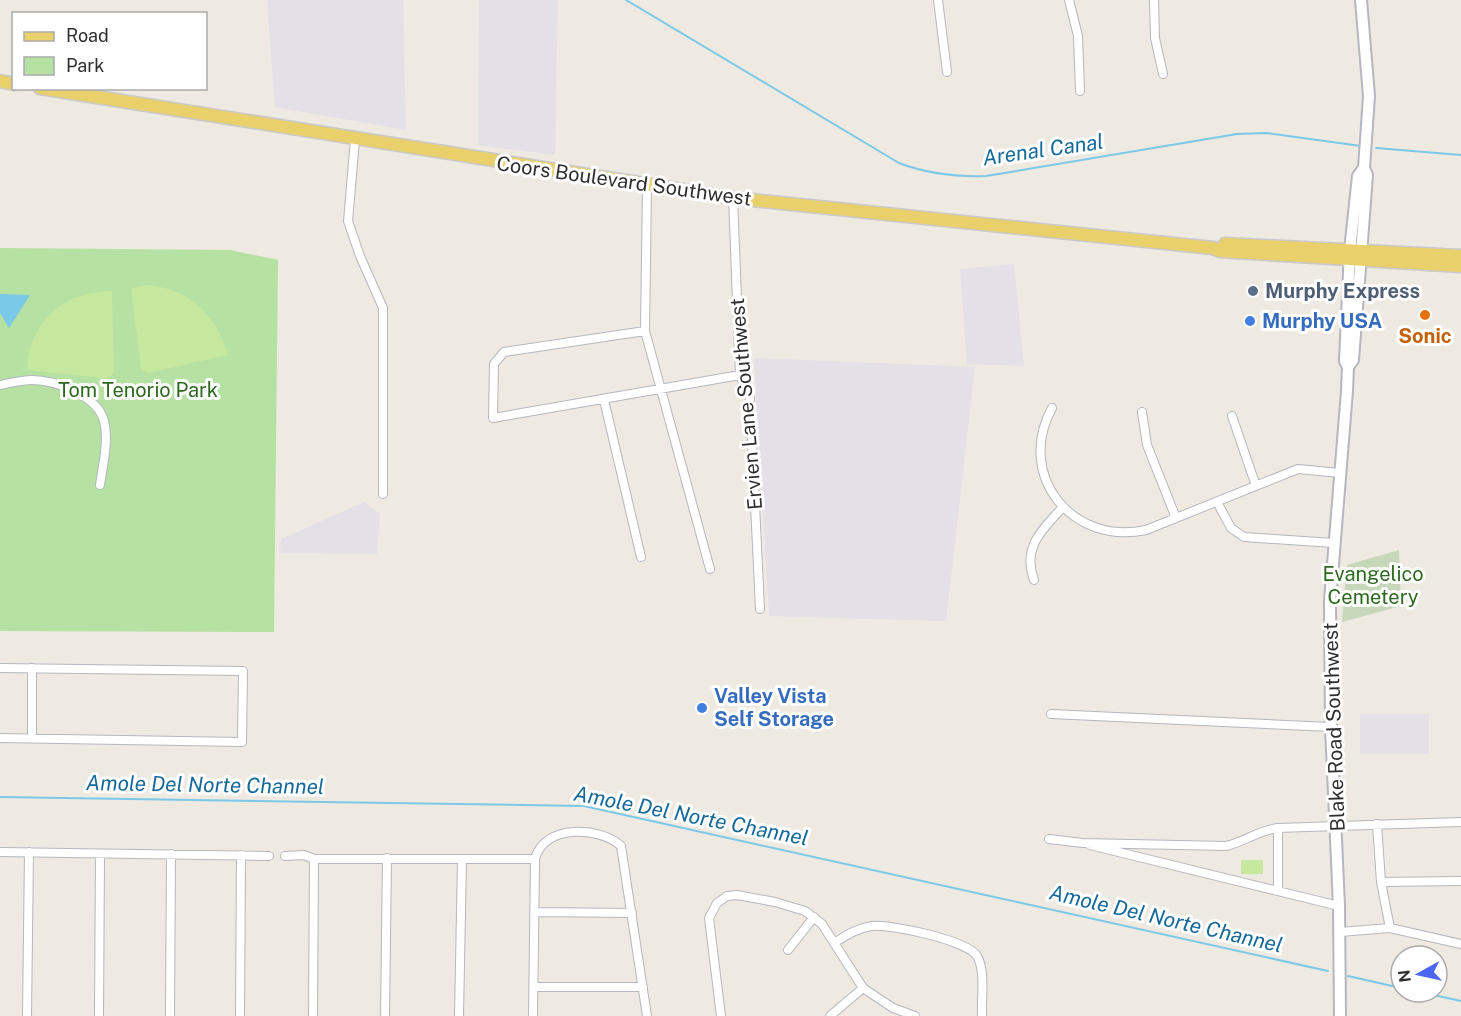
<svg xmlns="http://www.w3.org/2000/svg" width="1461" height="1016" font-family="'Public Sans',sans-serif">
<rect width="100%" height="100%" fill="#eee9e1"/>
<path fill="#e3e1e7" d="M 267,0 L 403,0 L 406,130 L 275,107 Z
M 479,0 L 558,0 L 555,155 L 478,145 Z
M 1014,264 L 1024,366 L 967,364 L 960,269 Z
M 754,358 L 975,367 L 946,621 L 769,616 Z
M 364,502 L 380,514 L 377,554 L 280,553 L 281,539 Z
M 1360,714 L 1429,714 L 1429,754 L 1360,754 Z"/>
<path fill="#b5e1a2" d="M 0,248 L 230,250 L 278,260 L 274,632 L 0,631 Z"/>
<path fill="#c7d7ba" d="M 1399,550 L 1401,606 L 1342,622 L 1347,565 Z"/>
<path fill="#c6e79e" d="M 148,285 C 190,289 216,314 228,355 L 148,373 L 141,369 L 131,288 Z
M 112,291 L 114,373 L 108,378 L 101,378 L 27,370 C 28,321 65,291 112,291 Z
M 1241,860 L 1263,860 L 1263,874 L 1241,874 Z"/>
<path fill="#7bc9e9" d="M 0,294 L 30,295 L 9,328 L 0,313 Z"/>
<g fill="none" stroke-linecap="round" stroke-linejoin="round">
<path stroke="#7bc9e9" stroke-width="2" d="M 626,0 L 899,163 C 928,174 955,177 986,176 L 1237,134 L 1266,133 L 1361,146
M 1376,148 L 1461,155
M 0,797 L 584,806 L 1328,971
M 1348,976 L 1401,988
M 1420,992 L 1461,1001"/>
<g stroke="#b5b7c0" stroke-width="10">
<path id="street" d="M 938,0 L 947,72
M 1069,0 L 1078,36 L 1080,91
M 1154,0 L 1155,38 L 1163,74
M 355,140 L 348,221 L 360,256 L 383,308 L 383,494
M 647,186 L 645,331 L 710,569
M 733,198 L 740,375 L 750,399 L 760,609
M 645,331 L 504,352 L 494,364 L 493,418 L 740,375
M 0,385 C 10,383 22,380 32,380 C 55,380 98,396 104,421 C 109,441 103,464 100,485
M 604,400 L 641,557
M 1052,408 C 1015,476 1073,546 1146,530 L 1298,469 L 1340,473
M 1142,412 L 1147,445 L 1176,518
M 1232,416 L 1256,486
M 1217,502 L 1231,528 L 1244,537 L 1334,543
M 1034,580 C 1022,547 1042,530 1063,507
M 0,668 L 243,671 L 242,742 L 0,738
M 32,668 L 32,738
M 1051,714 L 1331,727
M 1377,824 L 1381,882 L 1390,928
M 1049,839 L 1083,843 L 1226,846 C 1244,842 1259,830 1278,828 L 1461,822
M 1090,845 L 1339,906
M 0,852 L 269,856
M 285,856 L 304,855 L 314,859 L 535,859
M 1381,882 L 1461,881
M 1278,891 L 1278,828
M 535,912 L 632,913
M 1340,932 L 1390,928 L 1461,944
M 834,943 C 847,935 857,928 872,926 C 891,924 967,940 977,956 C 986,971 981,999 982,1016
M 788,950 L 814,917
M 534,987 L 643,987
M 27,1016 L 29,852
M 99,1016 L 100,854
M 170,1016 L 171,854
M 240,1016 L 241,855
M 313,1016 L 314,859
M 385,1016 L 387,858
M 459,1016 L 462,859
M 533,1016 L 535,859 C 544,823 601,827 621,846 L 647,1016
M 721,1016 L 709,918 L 717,903 L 727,896 L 737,895 L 775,902 L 805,911 L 822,924 L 863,988 L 893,1008 L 915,1016
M 830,1016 L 863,988"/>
</g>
<g stroke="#b5b7c0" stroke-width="14">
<path id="secondary" d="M 1348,367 L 1353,360 L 1367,175 L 1364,168 L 1369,96 L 1361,0
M 1340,1016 L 1339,906 L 1331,727 L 1330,601 L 1347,391 L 1348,367 L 1345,361 L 1350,250 L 1358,176 L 1364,168"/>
</g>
<g stroke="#c9c9c9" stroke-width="15">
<path id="primary" d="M 0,81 L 14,84
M 40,88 L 733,198 L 1213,248 L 1220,251 L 1461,266
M 1225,244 L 1461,256"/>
</g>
<use href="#street" stroke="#fff" stroke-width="8"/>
<use href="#secondary" stroke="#fff" stroke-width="10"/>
<use href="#primary" stroke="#ead06a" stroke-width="12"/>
</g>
<circle fill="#5c6f8a" stroke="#fff" stroke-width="2" cx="1253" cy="291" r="6"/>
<circle fill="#e8710a" stroke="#fff" stroke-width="2" cx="1425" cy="315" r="6"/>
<g fill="#3f7fe0" stroke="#fff" stroke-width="2">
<circle cx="1250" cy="321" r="6"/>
<circle cx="702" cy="708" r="6"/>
</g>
<g text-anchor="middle" stroke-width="6" stroke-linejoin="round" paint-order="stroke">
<g font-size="20" fill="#2e2e2e" stroke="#fff">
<text transform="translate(624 181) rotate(8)" y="7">Coors Boulevard Southwest</text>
<text transform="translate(746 404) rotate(-95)" y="7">Ervien Lane Southwest</text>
<text transform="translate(1334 727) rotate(-92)" y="7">Blake Road Southwest</text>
</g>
<g font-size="20" font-weight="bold" fill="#4e5e75" stroke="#fff" text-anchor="start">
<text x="1265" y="298">Murphy Express</text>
</g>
<g font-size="20" font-weight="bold" fill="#366cbe" stroke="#fff" text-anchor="start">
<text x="1262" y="328">Murphy USA</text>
<text x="714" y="703">Valley Vista<tspan x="714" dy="23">Self Storage</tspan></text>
</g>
<g font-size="20" font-weight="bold" fill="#c56008" stroke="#fff">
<text x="1425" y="343">Sonic</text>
</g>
<g font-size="20" fill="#2d691f" stroke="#fff">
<text x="138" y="397">Tom Tenorio Park</text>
<text x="1373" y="581">Evangelico<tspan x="1373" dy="23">Cemetery</tspan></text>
</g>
<g font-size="21" font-style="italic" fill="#15699a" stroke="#fff">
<text transform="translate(1043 150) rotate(-8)" y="7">Arenal Canal</text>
<text transform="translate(205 785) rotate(1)" y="7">Amole Del Norte Channel</text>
<text transform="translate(691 816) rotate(11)" y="7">Amole Del Norte Channel</text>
<text transform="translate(1166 919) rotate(13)" y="7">Amole Del Norte Channel</text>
</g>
</g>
<rect x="12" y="12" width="195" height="78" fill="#ffffff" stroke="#ababab" stroke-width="1.5"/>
<rect x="24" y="32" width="30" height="9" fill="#ead06a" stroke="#ababab" stroke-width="1.5"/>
<text x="66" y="42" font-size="18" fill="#2e2e2e">Road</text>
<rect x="24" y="57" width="30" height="18" fill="#b5e1a2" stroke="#ababab" stroke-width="1.5"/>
<text x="66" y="72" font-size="18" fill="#2e2e2e">Park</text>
<g transform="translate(1419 974) rotate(262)"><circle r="28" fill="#ffffff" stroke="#ababab" stroke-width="1.5"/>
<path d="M0-4.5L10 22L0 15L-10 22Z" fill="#4c66f1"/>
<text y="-9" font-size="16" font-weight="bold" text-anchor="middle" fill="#2e2e2e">N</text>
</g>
</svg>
